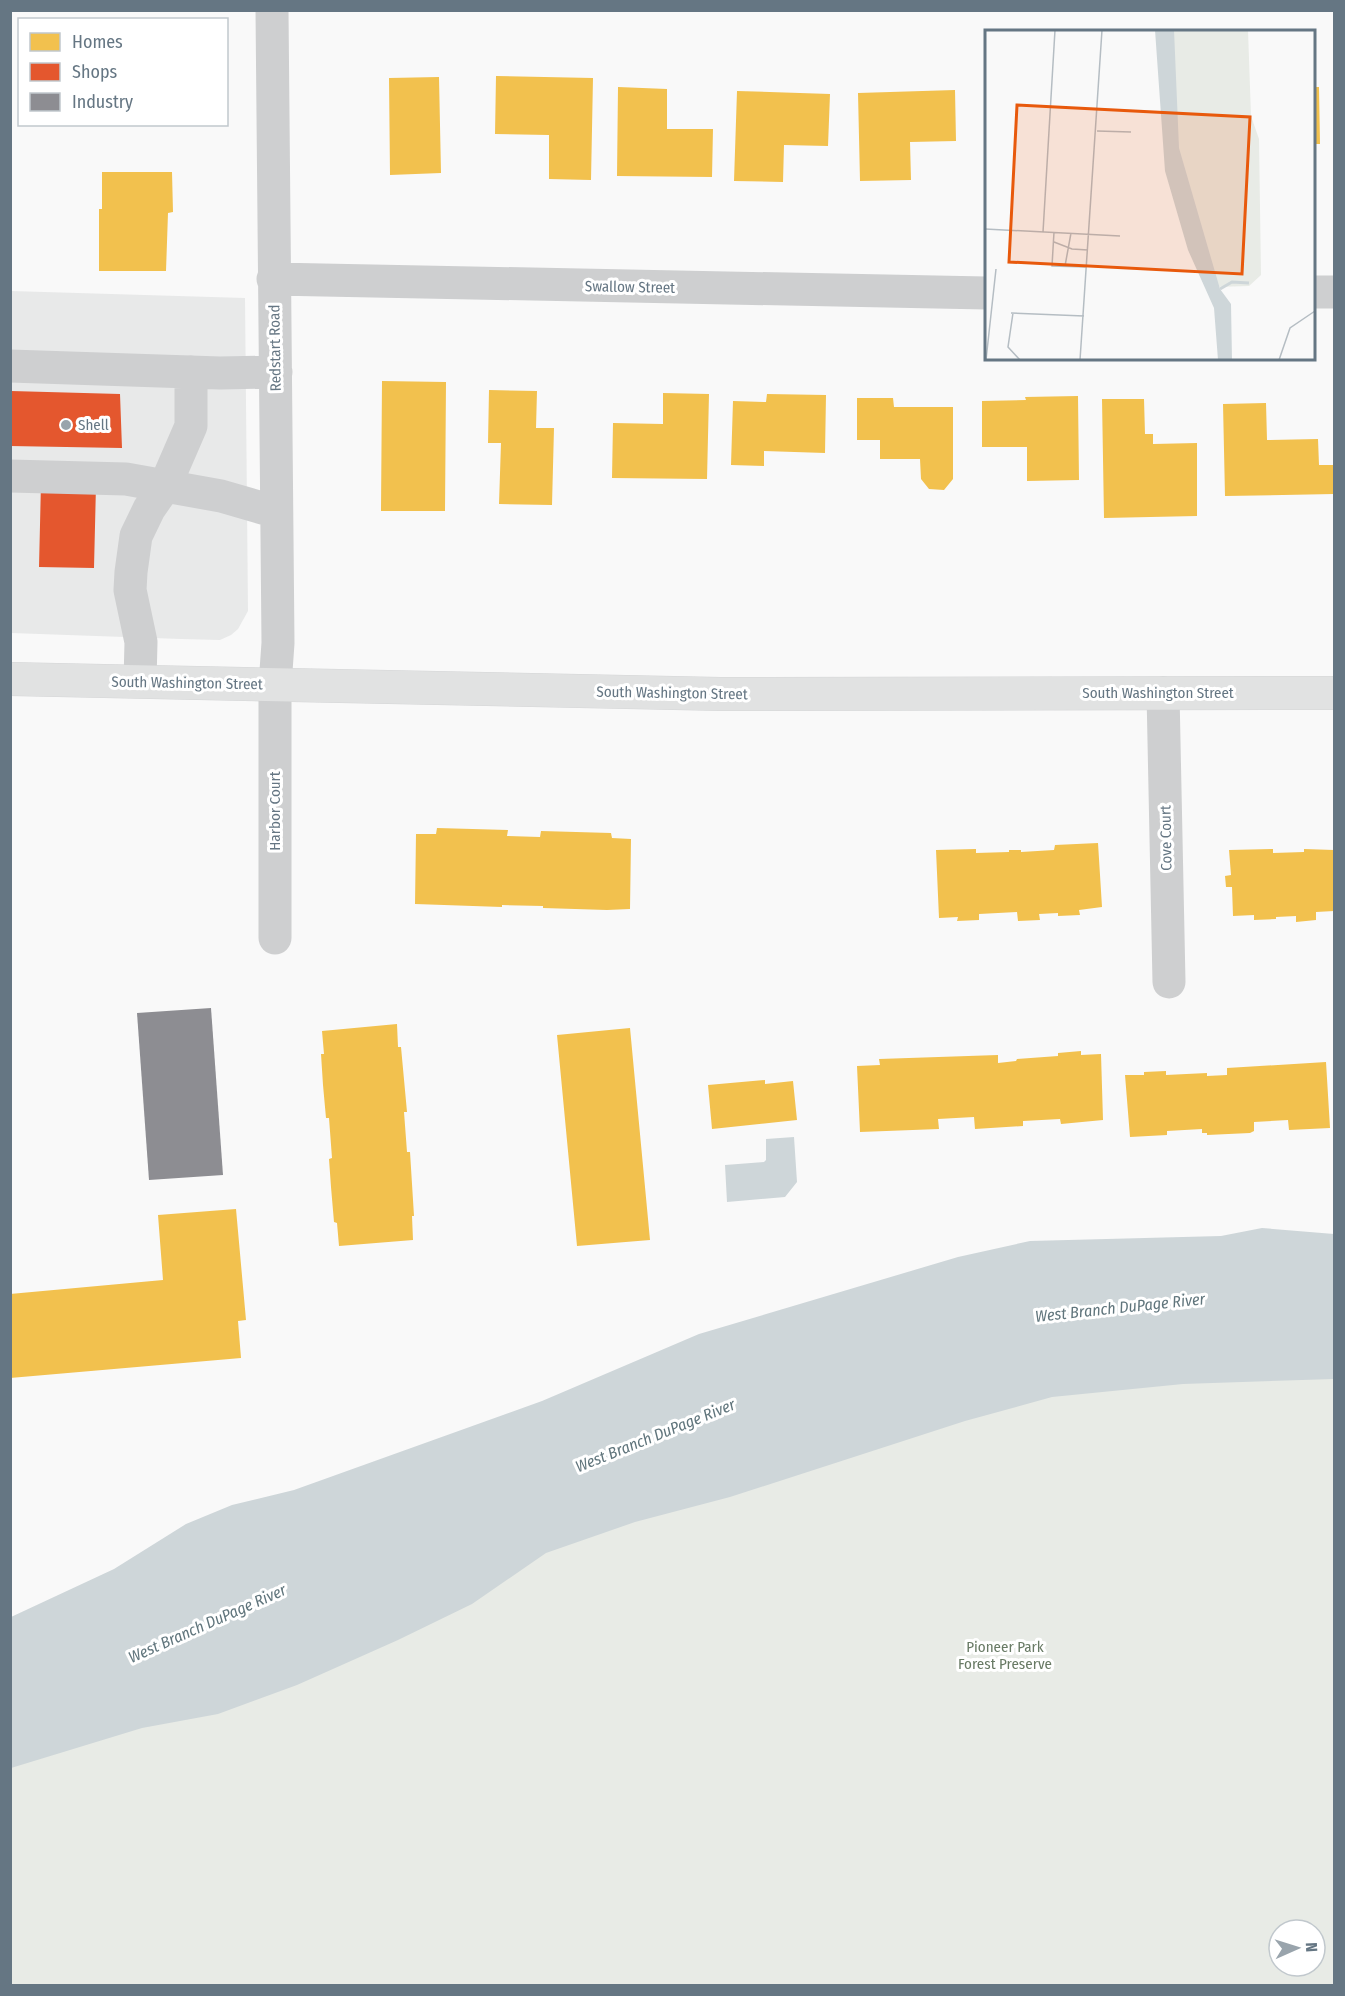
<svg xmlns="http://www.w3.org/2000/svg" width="1345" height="1996" font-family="'Fira Sans Condensed',sans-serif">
<rect width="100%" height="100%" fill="#f9f9f9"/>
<path fill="#e8e9e9" d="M 11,291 L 245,298 L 248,611 L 238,629 L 231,635 L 220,640 L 181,639 L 11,633 Z"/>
<path fill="#e8ebe6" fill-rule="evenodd" d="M 1334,1287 L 1334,1985 L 11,1985 L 10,1713 ZM 1279,1930 L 1315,1930 L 1315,1966 L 1279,1966 Z"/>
<path fill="#ced6d9" d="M 794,1137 L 797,1182 L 785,1197 L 727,1202 L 725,1165 L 764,1162 L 766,1160 L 766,1139 Z
M 1262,1228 L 1334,1234 L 1334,1379 L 1183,1384 L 1052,1397 L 965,1421 L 730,1497 L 635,1522 L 546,1553 L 472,1604 L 398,1640 L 297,1685 L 218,1714 L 142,1728 L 11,1768 L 11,1617 L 114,1569 L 186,1524 L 232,1505 L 294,1490 L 542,1401 L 699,1334 L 958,1257 L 1030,1241 L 1221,1236 Z"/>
<path fill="#f2c14e" d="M 496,76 L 593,78 L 591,180 L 549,179 L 549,135 L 495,134 Z
M 439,77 L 441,173 L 390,175 L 389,78 Z
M 618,87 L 667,89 L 667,129 L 713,129 L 712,177 L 617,176 Z
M 1314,87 L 1319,87 L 1320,144 L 1314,144 Z
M 955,90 L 956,141 L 910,142 L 911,180 L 860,181 L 858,93 Z
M 737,91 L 830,94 L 828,146 L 784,145 L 783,182 L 734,181 Z
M 984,93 L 986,93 L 986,131 L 984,131 Z
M 102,172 L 172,172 L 173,212 L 168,213 L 166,271 L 99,271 L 99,209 L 102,209 Z
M 382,381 L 446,382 L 445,511 L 381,511 Z
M 489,390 L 537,391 L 536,428 L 554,428 L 552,505 L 499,504 L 501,443 L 488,443 Z
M 663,393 L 709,394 L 707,479 L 612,478 L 613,423 L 663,424 Z
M 767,394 L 826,395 L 825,453 L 764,451 L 764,466 L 731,465 L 733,401 L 766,402 Z
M 1078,396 L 1079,480 L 1027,481 L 1027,447 L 982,447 L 982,401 L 1026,400 L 1025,397 Z
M 857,398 L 893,398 L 894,407 L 953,407 L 953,479 L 944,490 L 929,489 L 921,479 L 920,459 L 880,459 L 880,440 L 857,440 Z
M 1102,399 L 1144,399 L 1145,434 L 1153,434 L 1153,444 L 1197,443 L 1197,516 L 1104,518 Z
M 1266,403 L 1267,440 L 1318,439 L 1319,465 L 1334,465 L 1334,494 L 1225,496 L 1223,404 Z
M 437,828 L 508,830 L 507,836 L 540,837 L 541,831 L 611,833 L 612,838 L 631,839 L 630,909 L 607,910 L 543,908 L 543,906 L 502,905 L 502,907 L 415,904 L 416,834 L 436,834 Z
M 1098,843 L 1102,907 L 1079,910 L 1080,915 L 1058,916 L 1058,913 L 1039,914 L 1040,920 L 1018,921 L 1017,912 L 979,914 L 979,920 L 957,921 L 958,917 L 939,918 L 936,850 L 976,849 L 976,853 L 1009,852 L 1009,850 L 1021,850 L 1021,852 L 1054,850 L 1055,845 Z
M 1273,849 L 1273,853 L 1304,852 L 1304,849 L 1334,850 L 1334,911 L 1316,912 L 1316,920 L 1296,922 L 1296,916 L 1276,917 L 1276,919 L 1254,920 L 1254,915 L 1233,916 L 1232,887 L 1226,887 L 1225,876 L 1231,875 L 1229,850 Z
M 397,1024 L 398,1047 L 401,1047 L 407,1112 L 404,1112 L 407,1152 L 410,1152 L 414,1216 L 412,1216 L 413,1240 L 339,1246 L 337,1223 L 334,1222 L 331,1187 L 329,1159 L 332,1158 L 329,1118 L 326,1118 L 323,1085 L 321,1054 L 324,1054 L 322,1031 Z
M 630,1028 L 650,1240 L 577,1246 L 557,1035 Z
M 1081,1051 L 1081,1055 L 1101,1054 L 1103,1120 L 1061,1124 L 1060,1119 L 1023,1121 L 1023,1126 L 975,1129 L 974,1117 L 938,1119 L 939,1129 L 860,1132 L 857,1066 L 880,1065 L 879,1059 L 998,1055 L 998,1063 L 1016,1061 L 1017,1059 L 1058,1056 L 1058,1053 Z
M 1326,1062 L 1330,1128 L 1289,1130 L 1288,1120 L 1254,1122 L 1254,1131 L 1250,1133 L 1207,1135 L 1207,1133 L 1202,1133 L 1202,1129 L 1167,1131 L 1167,1135 L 1130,1137 L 1125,1075 L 1144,1075 L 1144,1072 L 1166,1071 L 1166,1075 L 1207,1073 L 1207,1076 L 1227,1075 L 1227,1068 Z
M 765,1080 L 765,1084 L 793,1081 L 797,1120 L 712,1129 L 708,1085 Z
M 236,1209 L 246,1320 L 238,1321 L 241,1358 L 10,1378 L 10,1294 L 163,1280 L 158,1215 Z"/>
<path fill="#e4572e" d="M 11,391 L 120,394 L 122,448 L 10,446 Z
M 41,483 L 96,485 L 94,568 L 39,567 Z"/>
<path fill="#8d8d92" d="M 211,1008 L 223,1175 L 149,1180 L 137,1013 Z"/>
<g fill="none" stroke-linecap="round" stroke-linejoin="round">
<g stroke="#d5d6d7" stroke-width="34">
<path id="major" d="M 10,679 L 721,694 L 1334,693"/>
</g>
<path stroke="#cecfd0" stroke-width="33" d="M 272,10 C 273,221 275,432 278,643 L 275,685 L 275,938
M 273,279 L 986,293
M 1314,292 L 1334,292
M 10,366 L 220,373 L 276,372
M 10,476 L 126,479 L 221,496 L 276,512
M 140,681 L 141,642 L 130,590 L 131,572 L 136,536 L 149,509 L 165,486 L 191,426 L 191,372
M 1163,693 L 1169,982"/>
<use href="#major" stroke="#e1e2e2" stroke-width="33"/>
</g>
<circle fill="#99a4ac" stroke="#fff" stroke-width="2" cx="66" cy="425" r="6"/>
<g text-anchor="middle" stroke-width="6" stroke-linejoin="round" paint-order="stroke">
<g font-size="15" fill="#657683" stroke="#fff">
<text transform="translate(630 287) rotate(1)" y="5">Swallow Street</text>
<text transform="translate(275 348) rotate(-91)" y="5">Redstart Road</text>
<text transform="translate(187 683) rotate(1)" y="5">South Washington Street</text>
<text transform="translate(672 693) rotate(1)" y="5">South Washington Street</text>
<text x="1158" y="698">South Washington Street</text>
<text transform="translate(275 811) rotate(-90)" y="5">Harbor Court</text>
<text transform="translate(1166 838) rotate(-91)" y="5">Cove Court</text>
</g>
<g font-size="15" fill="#657683" stroke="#fff" text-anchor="start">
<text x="78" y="430">Shell</text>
</g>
<g font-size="15" fill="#687a64" stroke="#fff">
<text x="1005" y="1652">Pioneer Park<tspan x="1005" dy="17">Forest Preserve</tspan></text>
</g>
<g font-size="16" font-style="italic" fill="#60757c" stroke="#fff">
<text transform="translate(1120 1307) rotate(-6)" y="6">West Branch DuPage River</text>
<text transform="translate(655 1435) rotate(-22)" y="6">West Branch DuPage River</text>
<text transform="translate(207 1623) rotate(-24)" y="6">West Branch DuPage River</text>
</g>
</g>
<g transform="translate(985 30)">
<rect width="330" height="330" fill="#f9f9f9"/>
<path d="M 179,0 L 263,0 L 266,86 L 274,109 L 276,245 L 264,256 L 230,257 L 187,140 Z" fill="#e8ebe6"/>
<path d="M 170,0 L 189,0 L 194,118 L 235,259 L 246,274 L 247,330 L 233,330 L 229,278 L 203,220 L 180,141 Z" fill="#ced6d9"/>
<path fill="none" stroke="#ced6d9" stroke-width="3" d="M 235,259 L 247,252 L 264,253"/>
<path fill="none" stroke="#b5bdc3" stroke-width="1.5" d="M 0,42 L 0,71M 112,101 L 146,102M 0,199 L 135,206M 58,202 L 70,0M 69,202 L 67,236 L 102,237M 69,212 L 87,219 L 103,220M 80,236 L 86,203M 26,283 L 99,286M 28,283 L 23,317 L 35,330M 1,330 L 11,239M 95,330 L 117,0M 294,330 L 305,298 L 330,281"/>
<path fill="#e8590c" fill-opacity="0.15" stroke="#e8590c" stroke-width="3" d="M 32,75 L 265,87 L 257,244 L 24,232 Z"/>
<rect width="330" height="330" fill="none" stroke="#657683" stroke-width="3"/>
</g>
<rect width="1345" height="1996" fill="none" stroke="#657683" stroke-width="24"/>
<rect x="18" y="18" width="210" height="108" fill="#ffffff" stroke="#c1c8cd" stroke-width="1.5"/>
<rect x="30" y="33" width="30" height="18" fill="#f2c14e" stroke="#c1c8cd" stroke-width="1.5"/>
<text x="72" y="48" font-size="18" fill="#657683">Homes</text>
<rect x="30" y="63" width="30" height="18" fill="#e4572e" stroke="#c1c8cd" stroke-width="1.5"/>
<text x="72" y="78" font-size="18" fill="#657683">Shops</text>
<rect x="30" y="93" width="30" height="18" fill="#8d8d92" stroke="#c1c8cd" stroke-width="1.5"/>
<text x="72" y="108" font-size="18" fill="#657683">Industry</text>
<g transform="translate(1297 1948) rotate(87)"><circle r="28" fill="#ffffff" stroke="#c1c8cd" stroke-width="1.5"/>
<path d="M0-4.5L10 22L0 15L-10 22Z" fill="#99a4ac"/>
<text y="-9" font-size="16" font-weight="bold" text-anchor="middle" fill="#657683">N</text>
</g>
</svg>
